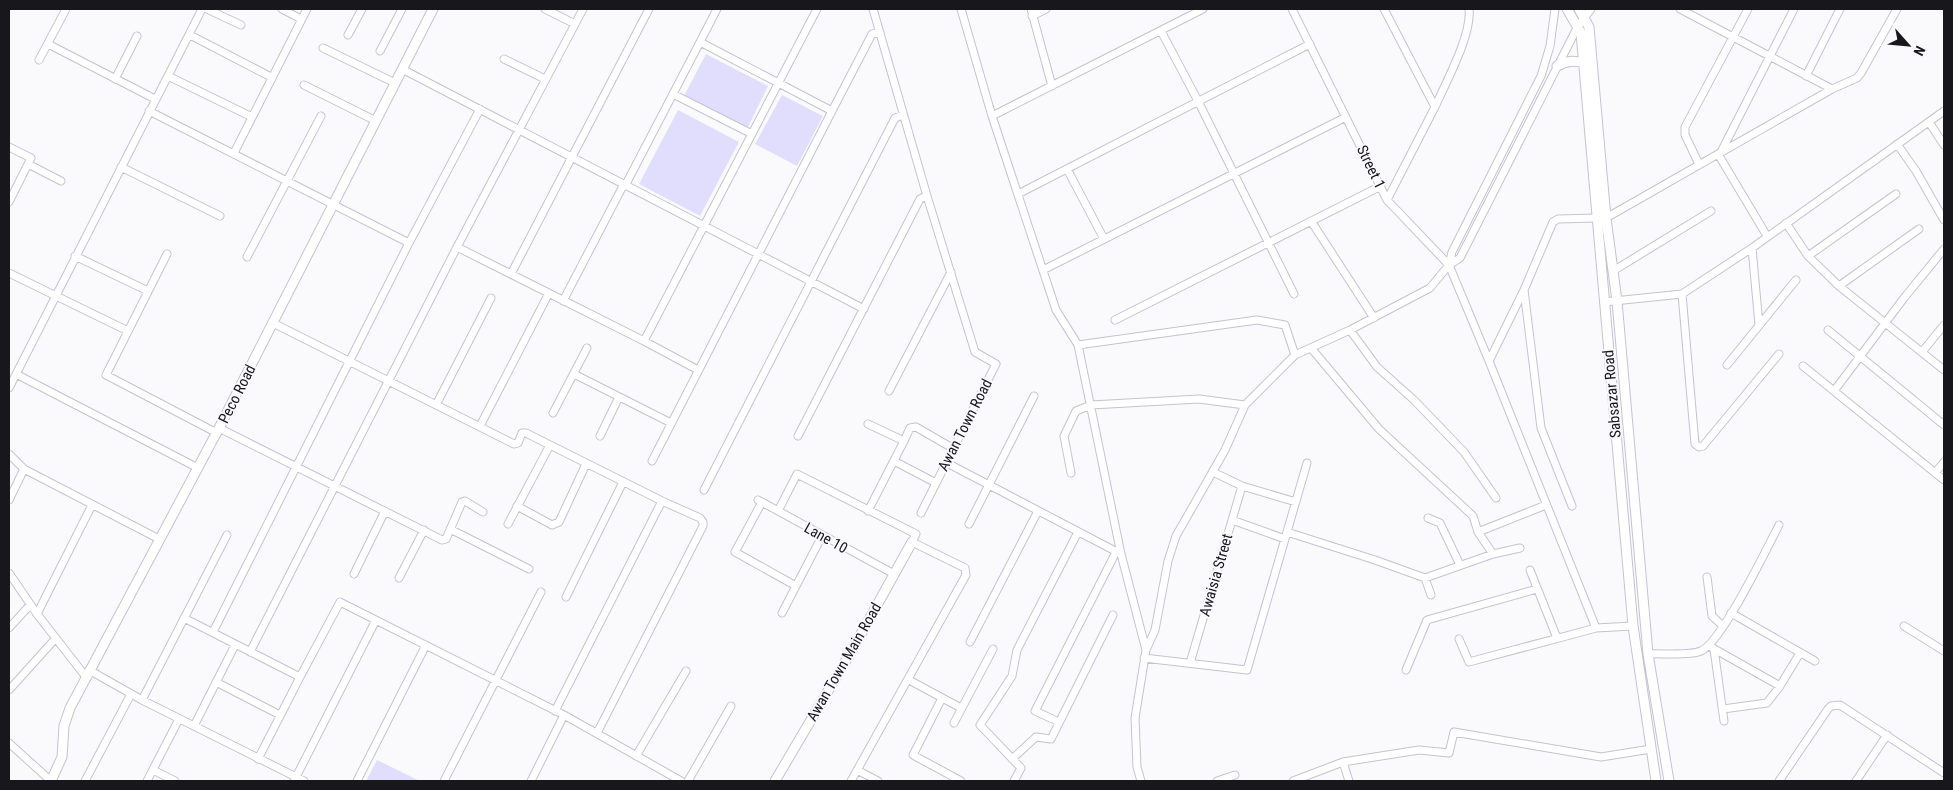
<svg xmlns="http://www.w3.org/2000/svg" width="1953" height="790" font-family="'Roboto Condensed',sans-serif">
<rect width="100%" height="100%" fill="#fafafd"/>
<path fill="#e1defd" d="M 706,54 L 768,86 L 747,129 L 684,96 Z
M 782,95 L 823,116 L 797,166 L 755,144 Z
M 678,110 L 739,142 L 700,216 L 639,184 Z
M 377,760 L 420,781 L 366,781 Z"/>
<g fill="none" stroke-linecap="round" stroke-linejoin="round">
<g stroke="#c4c3d1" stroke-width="9">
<path id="minor" d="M 207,9 L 241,25
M 282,9 L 301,19
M 545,9 L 575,24
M 873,9 L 927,196 L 975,352 L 996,364 L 921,513
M 961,9 L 992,116 L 1056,310 L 1078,345 L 1121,554 L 1146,650 L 1135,718 L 1137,767 L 1141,781
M 1031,9 L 1052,86
M 1292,9 L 1387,200 L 1449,265 L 1489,361 L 1596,628
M 1384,9 L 1435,107 C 1446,82 1472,35 1469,9
M 1680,9 L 1832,89
M 1032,16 L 1046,9
M 1161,31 L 1198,101 L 1294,294
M 190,35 L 271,77
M 348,35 L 362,9
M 700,42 L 717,9
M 48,44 L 155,99
M 323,48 L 395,83
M 380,51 L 402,9
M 504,59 L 545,79
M 39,60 L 66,9
M 402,69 L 864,309
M 168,76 L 252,117
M 1806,76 L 1840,9
M 115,79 L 137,36
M 304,85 L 376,121
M 673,94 L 752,134
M 149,111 L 409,243
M 992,116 L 1203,9
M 1929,122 L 1944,145
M 1897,144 L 1916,171 L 1944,220
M 9,147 L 31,158 L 9,202
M 1721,152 L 1794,9
M 234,153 L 307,9
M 1718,154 L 1767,236
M 28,164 L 61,181
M 1699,164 L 1685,135 L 1685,127 L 1748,9
M 121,167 L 220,216
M 1067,169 L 1104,239
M 625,186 L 700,42 L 832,111 L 872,34 L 880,32
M 1018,194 L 1310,44
M 1387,200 L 1435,107
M 1606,218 L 1832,89 L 1857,78 L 1861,73 L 1897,9
M 1311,221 L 1374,318
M 1786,223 L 1808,256 L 1839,286 L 1944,370
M 457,247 L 644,341 L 698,370
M 1752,248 L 1759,325
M 167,254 L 106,375 L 217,433
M 75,256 L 148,291
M 1808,256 L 1896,194
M 247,257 L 321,116
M 1449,265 L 1452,252 L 1541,76 L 1550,46 L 1555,9
M 1043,270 L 1346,117
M 1613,271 L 1711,211
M 9,273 L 128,331
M 511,274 L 649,9
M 1839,286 L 1919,229
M 1682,294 L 1695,444 L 1699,447 L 1703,446 L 1779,354
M 563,301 L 624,184
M 1604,302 L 1682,294 L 1752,248 L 1944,111
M 1115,320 L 1381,186
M 273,323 L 514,444 L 518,443 L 522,433 L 526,433 L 662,501 L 700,518 L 703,522 L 703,526 L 597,733
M 1350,330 L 1377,367 L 1414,400 L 1464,452 L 1496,498
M 1828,330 L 1944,425
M 644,341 L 817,9
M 1078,345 L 1257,320 L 1285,325 L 1295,355
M 1311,348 L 1379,429 L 1473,516 L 1478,532 L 1493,554
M 1922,352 L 1944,325
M 1489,361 L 1524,290
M 1727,365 L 1796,280
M 1803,366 L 1944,480
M 16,374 L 198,468
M 574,374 L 671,423
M 9,388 L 202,9
M 889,391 L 951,272
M 1834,391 L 1904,298 L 1944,249
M 436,405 L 491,298
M 553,413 L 587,348
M 868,424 L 904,441 L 910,428 L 916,427 L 954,449
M 480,426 L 549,293
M 219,428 L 442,540 L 446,539 L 462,502 L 465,501 L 483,512
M 600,436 L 619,397
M 798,436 L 920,199 L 927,196
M 9,454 L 24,469 L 159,539
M 652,461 L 832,111
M 894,461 L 936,483
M 947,463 L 1119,553
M 1213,472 L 1242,486 L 1296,502
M 1071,473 L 1064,436 L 1076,411 L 1091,405 L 1199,399 L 1245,405
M 1935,473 L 1944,462
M 704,490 L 895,118 L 903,115
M 9,500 L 24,469
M 758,500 L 894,574
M 762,502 L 735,552 L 796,586
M 517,506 L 552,525 L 559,522 L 586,464
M 1572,506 L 1541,428 L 1524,290 L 1553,222 L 1558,219 L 1596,218
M 778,511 L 797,474 L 916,534 L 912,542 L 965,568 L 966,575 L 851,781
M 868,511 L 904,441
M 1428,518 L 1440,523 L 1460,565
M 1232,520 L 1285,539
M 508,524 L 550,445
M 969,524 L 1034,396
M 450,529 L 529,569
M 1287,532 L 1375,560 L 1425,578 L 1493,554 L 1520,548
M 1478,532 L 1546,505
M 1530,570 L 1557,638
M 9,573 L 37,614 L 86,677
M 354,574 L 385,511
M 1707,577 L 1712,616 L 1723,626
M 399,578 L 424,530
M 1425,578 L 1431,595
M 566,597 L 623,482
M 782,613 L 822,536
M 1731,613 L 1815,661
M 37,614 L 92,505
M 184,618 L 300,677
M 1904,626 L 1944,651
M 9,628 L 30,605
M 213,632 L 409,243 L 480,109
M 1459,639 L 1469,662 L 1596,628 L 1633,626
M 970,642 L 1038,511
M 1709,646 L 1780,686
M 1714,649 L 1724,721
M 1146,650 L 1155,630 L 1168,561 L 1176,536 L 1225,450 L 1245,405 L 1295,355 L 1350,330 L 1430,288 L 1449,265 L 1460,258 L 1578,26 L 1591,9
M 250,652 L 457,247 L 583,9
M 1648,654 C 1663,653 1689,656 1701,651 C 1722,642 1767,548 1779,525
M 1144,658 L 1247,670 L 1307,463
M 1190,663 L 1242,486
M 89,670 L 142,700 L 304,781
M 1406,670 L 1427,620 L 1537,589
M 909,680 L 961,708
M 216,682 L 280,715
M 9,690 L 56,638
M 942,698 L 913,755 L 961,781
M 142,700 L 227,535
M 1723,709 L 1767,703 L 1780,686 L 1800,653
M 555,711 L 662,501
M 1059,722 L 1035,711 L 1116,552
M 954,723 L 993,649
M 194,726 L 235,645
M 9,743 L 51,781
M 636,756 L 686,671
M 258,759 L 300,677 L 340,602 L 564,715 L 681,781
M 1012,759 L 1036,737 L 1051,739 L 1113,615
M 1343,762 L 1349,781
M 153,770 L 175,781
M 857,770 L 878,781
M 85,781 L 131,694
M 147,781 L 179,719
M 294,781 L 376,620
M 357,781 L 426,645
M 444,781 L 541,592
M 531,781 L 564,715
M 688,781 L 731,706
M 1014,781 L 1021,768 L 980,725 L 1012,676 L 1017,650 L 1078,532
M 1217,781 L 1235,775
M 1293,781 L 1343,762 L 1419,750 L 1449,753 L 1454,732 L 1601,757 L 1651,749
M 1779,781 L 1828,709 L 1831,706 L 1840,705 L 1944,773
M 1856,781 L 1887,735"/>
</g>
<g stroke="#c4c3d1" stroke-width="11">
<path id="tertiary" d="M 1567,9 L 1581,33 L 1633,626 L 1656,781
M 1579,9 L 1589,27 L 1606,218 L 1617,301 L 1648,654 L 1669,781
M 1557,66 C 1567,61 1573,60 1584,63
M 51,781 L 62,757 L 64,726 L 70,708 L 219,428 L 433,9
M 775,781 L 851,652 L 912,542"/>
</g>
<use href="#minor" stroke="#fff" stroke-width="7"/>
<use href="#tertiary" stroke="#fff" stroke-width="9"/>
</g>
<g text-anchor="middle" stroke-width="4" stroke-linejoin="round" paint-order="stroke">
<g font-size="15" fill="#17171c" stroke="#fafafd">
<text transform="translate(1371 167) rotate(64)" y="5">Street 1</text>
<text transform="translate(237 394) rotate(-63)" y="5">Peco Road</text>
<text transform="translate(1612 394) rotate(-95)" y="5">Sabsazar Road</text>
<text transform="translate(965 425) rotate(-63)" y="5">Awan Town Road</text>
<text transform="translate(826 538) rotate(29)" y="5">Lane 10</text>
<text transform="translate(1216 575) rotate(-74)" y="5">Awaisia Street</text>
<text transform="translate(844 662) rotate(-60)" y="5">Awan Town Main Road</text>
</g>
</g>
<rect width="1953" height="790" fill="none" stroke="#17171c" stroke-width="20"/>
<g transform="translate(1908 45) rotate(117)" stroke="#fafafd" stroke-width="4" paint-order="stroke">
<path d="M0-4L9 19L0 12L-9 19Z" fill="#17171c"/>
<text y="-8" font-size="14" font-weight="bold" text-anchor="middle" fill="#17171c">N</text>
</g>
</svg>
